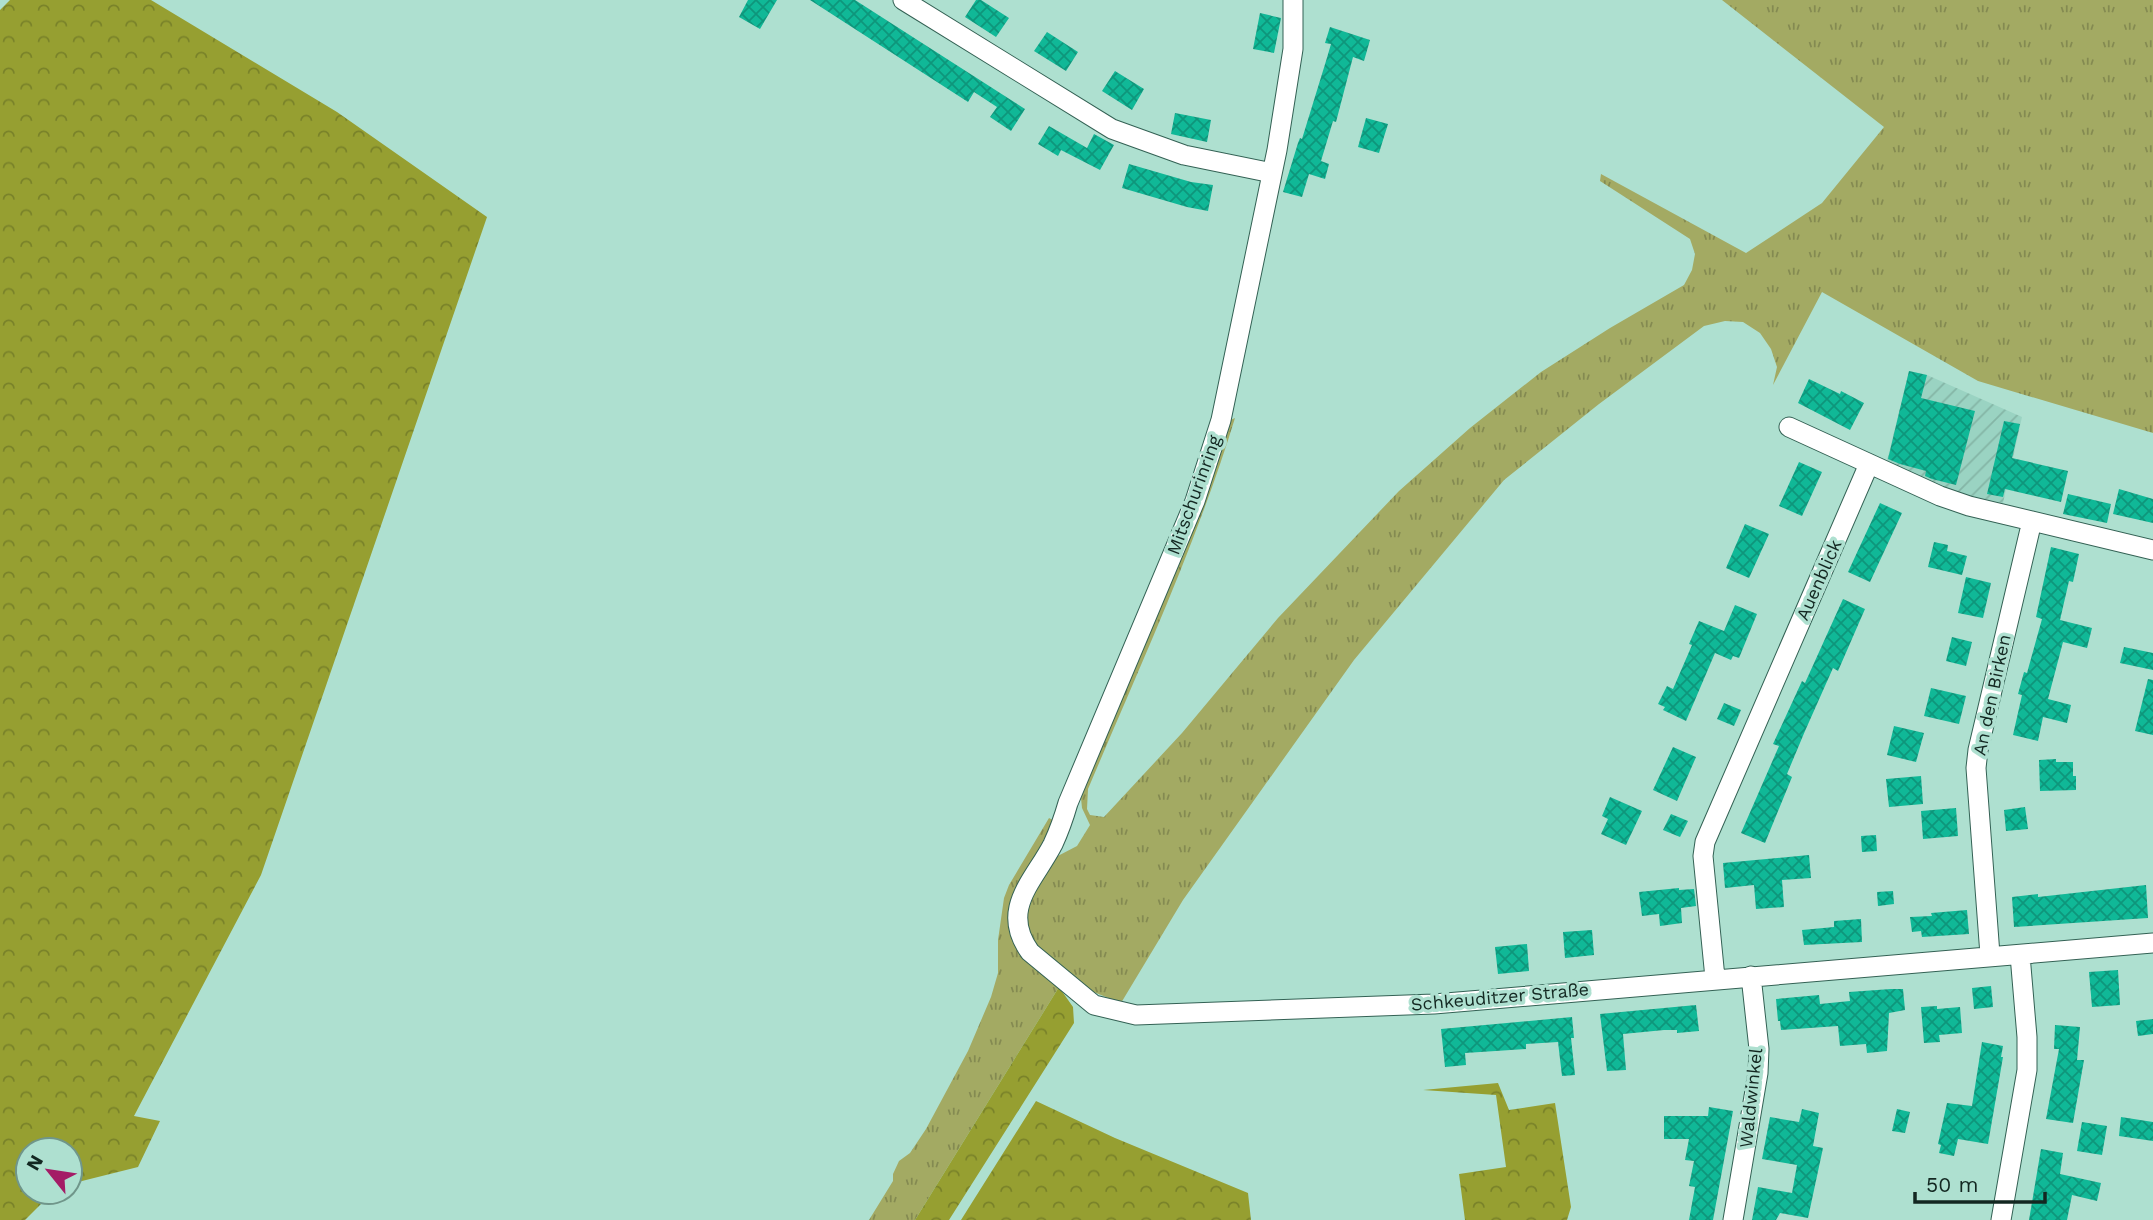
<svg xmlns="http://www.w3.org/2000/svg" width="2153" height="1220" font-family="'Work Sans',sans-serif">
<defs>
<pattern id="industrial-furrows" width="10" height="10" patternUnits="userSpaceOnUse" patternTransform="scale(1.75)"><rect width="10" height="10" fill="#9ad3c2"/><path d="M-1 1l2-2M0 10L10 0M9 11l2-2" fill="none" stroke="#84b5a6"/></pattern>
<pattern id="grass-tufts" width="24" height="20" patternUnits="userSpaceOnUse" patternTransform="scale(1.75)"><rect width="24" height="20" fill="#a3aa63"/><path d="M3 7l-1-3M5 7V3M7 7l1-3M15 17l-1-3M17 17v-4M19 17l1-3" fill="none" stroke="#848a51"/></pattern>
<pattern id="forest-crowns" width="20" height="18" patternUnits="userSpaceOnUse" patternTransform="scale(1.75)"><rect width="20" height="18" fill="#969f31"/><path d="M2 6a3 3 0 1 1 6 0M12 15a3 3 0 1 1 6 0" fill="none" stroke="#798229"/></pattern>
<pattern id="building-cross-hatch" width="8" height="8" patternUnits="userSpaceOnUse" patternTransform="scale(1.75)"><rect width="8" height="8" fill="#10b897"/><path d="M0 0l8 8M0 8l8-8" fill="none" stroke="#0e967b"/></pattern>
</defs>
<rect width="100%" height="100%" fill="#aee0d0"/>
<path fill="url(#industrial-furrows)" d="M 1909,371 L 1927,375 L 2022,417 L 2003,503 L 1957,493 L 1886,465 Z"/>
<path fill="url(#grass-tufts)" d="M 1722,0 L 2153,0 L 2153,433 L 1978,381 L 1822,292 L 1773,385 L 1777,367 L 1771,349 L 1760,333 L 1743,322 L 1725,321 L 1704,326 L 1599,404 L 1504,480 L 1354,660 L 1183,900 L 1121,1003 L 1086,989 L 1041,953 L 1025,923 L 1027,899 L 1052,859 L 1077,846 L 1090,825 L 1082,808 L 1081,798 L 1199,508 L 1228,421 L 1235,418 C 1196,545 1140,666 1088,789 L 1087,809 L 1090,815 L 1104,817 L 1182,733 L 1278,618 L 1399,491 L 1470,428 L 1541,372 L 1610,328 L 1684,285 L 1692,270 L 1695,254 L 1690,239 L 1600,181 L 1601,174 L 1746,253 L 1822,203 L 1884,127 Z
M 1049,818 L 1055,821 L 1013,911 L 1059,987 L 915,1220 L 869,1220 L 893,1181 L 893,1174 L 899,1161 L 910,1153 L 926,1129 L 968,1051 L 991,997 L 998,973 L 998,940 L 1004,898 L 1009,885 Z"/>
<path fill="url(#forest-crowns)" d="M 10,0 L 151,0 L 337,112 L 487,217 L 261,875 L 134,1116 L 160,1121 L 138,1167 L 70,1184 L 70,1150 L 28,1150 L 28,1192 L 53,1192 L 25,1220 L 0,1220 L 0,10 Z
M 1059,987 L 1073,1007 L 1074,1023 L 949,1220 L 915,1220 Z
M 1498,1083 L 1509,1110 L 1555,1103 L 1571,1207 L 1567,1220 L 1465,1220 L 1459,1174 L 1506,1167 L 1496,1095 L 1423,1090 Z
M 1036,1101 L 1115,1138 L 1248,1193 L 1251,1220 L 961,1220 Z"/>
<path fill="url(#building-cross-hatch)" d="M 748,0 L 777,0 L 760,29 L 739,17 Z
M 810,0 L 855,0 L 1025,109 L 1011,131 L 990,117 L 997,107 L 974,92 L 968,102 Z
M 976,0 L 981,0 L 1009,18 L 996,37 L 965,17 Z
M 1260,13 L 1281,18 L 1274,53 L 1253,49 Z
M 1330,27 L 1370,40 L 1364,61 L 1353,57 L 1336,122 L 1333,121 L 1321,161 L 1329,164 L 1325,179 L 1309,174 L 1302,197 L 1283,192 L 1298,143 L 1300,138 L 1302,139 L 1326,61 L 1331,44 L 1325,43 Z
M 1047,32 L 1078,52 L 1066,71 L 1034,51 Z
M 1115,71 L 1144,89 L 1132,110 L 1102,91 Z
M 1175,113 L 1211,120 L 1207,142 L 1171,134 Z
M 1366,118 L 1388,124 L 1379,153 L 1358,147 Z
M 1049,126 L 1087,148 L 1094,134 L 1114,145 L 1100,170 L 1061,150 L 1058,156 L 1038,144 Z
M 1129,164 L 1191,182 L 1213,185 L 1208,211 L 1187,207 L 1122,188 Z
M 1909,371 L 1927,375 L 1921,398 L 1975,411 L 1956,485 L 1932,479 L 1925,476 L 1926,471 L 1900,464 L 1888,459 Z
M 1809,379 L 1840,394 L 1841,391 L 1864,403 L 1850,430 L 1798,403 Z
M 2004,421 L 2020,424 L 2012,458 L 2068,471 L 2061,502 L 2005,489 L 2003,497 L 1987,494 Z
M 1799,462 L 1822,472 L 1802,516 L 1779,506 Z
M 2119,489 L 2153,499 L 2153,523 L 2113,514 Z
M 2068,494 L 2111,504 L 2107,523 L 2063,514 Z
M 1880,503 L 1902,513 L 1870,582 L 1848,572 Z
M 1745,524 L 1769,534 L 1749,578 L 1726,568 Z
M 1934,542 L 1948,545 L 1947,551 L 1967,556 L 1962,575 L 1928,567 Z
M 2051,547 L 2079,554 L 2073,582 L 2069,581 L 2060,620 L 2092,628 L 2087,648 L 2063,642 L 2048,699 L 2071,705 L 2067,723 L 2043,717 L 2038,741 L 2013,735 L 2022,695 L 2018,694 L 2024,672 L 2027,673 L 2042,619 L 2036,617 Z
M 1966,577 L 1991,583 L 1983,618 L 1958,613 Z
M 1843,599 L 1865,609 L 1838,671 L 1833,668 L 1805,731 L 1787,774 L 1792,777 L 1765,843 L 1741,833 L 1779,746 L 1773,744 L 1802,681 L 1805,683 Z
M 1735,605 L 1757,614 L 1739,658 L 1733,656 L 1731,660 L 1715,653 L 1686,721 L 1663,710 L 1665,707 L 1658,704 L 1667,686 L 1673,689 L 1692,645 L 1689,644 L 1699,621 L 1724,631 Z
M 1952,637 L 1972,642 L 1966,666 L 1946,661 Z
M 2124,647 L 2153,653 L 2153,670 L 2120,663 Z
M 2148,679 L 2153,680 L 2153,735 L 2135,731 Z
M 1931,688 L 1966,696 L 1959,724 L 1924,716 Z
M 1724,703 L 1741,710 L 1734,726 L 1717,719 Z
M 1894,726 L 1924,733 L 1916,762 L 1887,755 Z
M 1673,747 L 1696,757 L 1677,801 L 1653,790 Z
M 2056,759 L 2056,762 L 2073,762 L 2073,776 L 2076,776 L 2076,790 L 2040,791 L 2039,760 Z
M 1921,776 L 1923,804 L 1889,807 L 1886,779 Z
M 1610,797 L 1642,811 L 1626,845 L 1601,834 L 1608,819 L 1602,816 Z
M 2025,807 L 2028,829 L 2006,831 L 2004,810 Z
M 1956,808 L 1958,836 L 1923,839 L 1921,811 Z
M 1671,814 L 1688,821 L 1680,837 L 1663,830 Z
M 1876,835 L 1877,851 L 1862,852 L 1861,836 Z
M 1809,855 L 1811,878 L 1782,880 L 1784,907 L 1756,909 L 1754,885 L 1725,888 L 1723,863 Z
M 2146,885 L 2148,918 L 2014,927 L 2012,897 L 2038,894 L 2038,897 Z
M 1679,888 L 1679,890 L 1694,889 L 1696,906 L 1681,908 L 1682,923 L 1660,926 L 1659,914 L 1642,916 L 1639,892 Z
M 1893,891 L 1894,904 L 1878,906 L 1877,892 Z
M 1967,910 L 1969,934 L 1922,937 L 1921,931 L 1912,932 L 1910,917 L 1932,916 L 1931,913 Z
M 1861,919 L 1862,942 L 1804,945 L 1802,930 L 1834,927 L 1834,921 Z
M 1592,930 L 1594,955 L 1565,958 L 1563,932 Z
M 1527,944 L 1529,971 L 1498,974 L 1495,947 Z
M 2118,970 L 2120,1005 L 2092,1007 L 2089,972 Z
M 1991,986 L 1993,1007 L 1974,1009 L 1972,988 Z
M 1891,989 L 1903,989 L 1905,1010 L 1889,1013 L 1887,1051 L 1867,1053 L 1866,1044 L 1840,1046 L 1838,1026 L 1781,1030 L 1780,1021 L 1778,1021 L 1776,999 L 1819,995 L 1820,1004 L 1850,1001 L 1849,992 Z
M 1696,1005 L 1699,1031 L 1677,1033 L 1677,1030 L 1664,1030 L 1623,1034 L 1626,1070 L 1607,1071 L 1600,1014 Z
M 1937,1006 L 1937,1009 L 1960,1007 L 1962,1033 L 1939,1035 L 1940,1042 L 1924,1043 L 1921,1007 Z
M 1572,1017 L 1574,1038 L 1571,1038 L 1575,1075 L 1562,1076 L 1558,1042 L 1526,1044 L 1526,1049 L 1465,1053 L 1466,1065 L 1445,1067 L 1441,1029 Z
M 2153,1019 L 2153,1034 L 2138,1036 L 2136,1021 Z
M 2055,1025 L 2080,1027 L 2077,1060 L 2084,1060 L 2073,1123 L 2046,1119 L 2059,1049 L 2054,1049 Z
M 1982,1042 L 2003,1046 L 2001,1057 L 2003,1057 L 1988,1144 L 1958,1139 L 1954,1156 L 1939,1153 L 1941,1145 L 1938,1144 L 1947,1103 L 1972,1106 Z
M 1709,1107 L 1733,1111 L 1713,1220 L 1689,1220 L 1695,1187 L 1689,1186 L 1694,1161 L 1685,1160 L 1689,1139 L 1664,1139 L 1664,1116 L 1708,1116 Z
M 1802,1109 L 1819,1113 L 1813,1146 L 1823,1148 L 1808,1218 L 1780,1213 L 1776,1220 L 1752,1220 L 1758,1187 L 1792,1193 L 1797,1165 L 1762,1159 L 1770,1117 L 1799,1122 Z
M 1897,1109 L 1910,1112 L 1905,1133 L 1892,1131 Z
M 2121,1117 L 2153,1122 L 2153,1141 L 2119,1136 Z
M 2082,1122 L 2107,1126 L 2102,1155 L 2077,1151 Z
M 2041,1149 L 2063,1153 L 2060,1174 L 2101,1183 L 2097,1201 L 2072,1195 L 2067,1220 L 2029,1220 Z"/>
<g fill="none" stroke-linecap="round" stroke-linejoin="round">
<g stroke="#336154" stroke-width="21">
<path id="minor" d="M 903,0 L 1112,129 L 1184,155 L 1272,173
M 1293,0 L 1293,49 L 1277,150 L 1221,420 L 1195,501 L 1068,803 C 1064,817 1059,831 1053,844 C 1034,881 999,909 1030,952 L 1094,1005 L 1136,1015 L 1434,1004 L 2153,943
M 1789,427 L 1940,496 L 1969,506 L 2153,550
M 1990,955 L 1976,768 L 1978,750 L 2032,521
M 1715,978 L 1703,856 L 1705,842 L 1869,464
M 1733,1220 L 1758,1073 L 1759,1049 L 1751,976
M 2001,1220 L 2027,1070 L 2027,1037 L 2020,955"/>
</g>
<use href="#minor" stroke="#fff" stroke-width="19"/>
</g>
<g text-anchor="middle" stroke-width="7" stroke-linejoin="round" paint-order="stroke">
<g font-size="18" fill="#132721" stroke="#aee0d0">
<text transform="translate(1194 495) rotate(-70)" y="6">Mitschurinring</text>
<text transform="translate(1819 580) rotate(-66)" y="6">Auenblick</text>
<text transform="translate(1992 695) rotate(-78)" y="6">An den Birken</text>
<text transform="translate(1500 997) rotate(-5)" y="6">Schkeuditzer Straße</text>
<text transform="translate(1751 1098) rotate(-84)" y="6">Waldwinkel</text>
</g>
</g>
<g transform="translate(49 1171) rotate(300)"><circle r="33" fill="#aee0d0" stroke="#70968a" stroke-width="2"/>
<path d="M0-5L12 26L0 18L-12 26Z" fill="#a41c66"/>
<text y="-10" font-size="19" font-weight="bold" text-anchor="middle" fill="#132721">N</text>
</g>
<path d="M1915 1192v10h130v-10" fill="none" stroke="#132721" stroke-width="3.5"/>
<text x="1926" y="1192" font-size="21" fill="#132721" stroke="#aee0d0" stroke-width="5" paint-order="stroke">50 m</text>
</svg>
